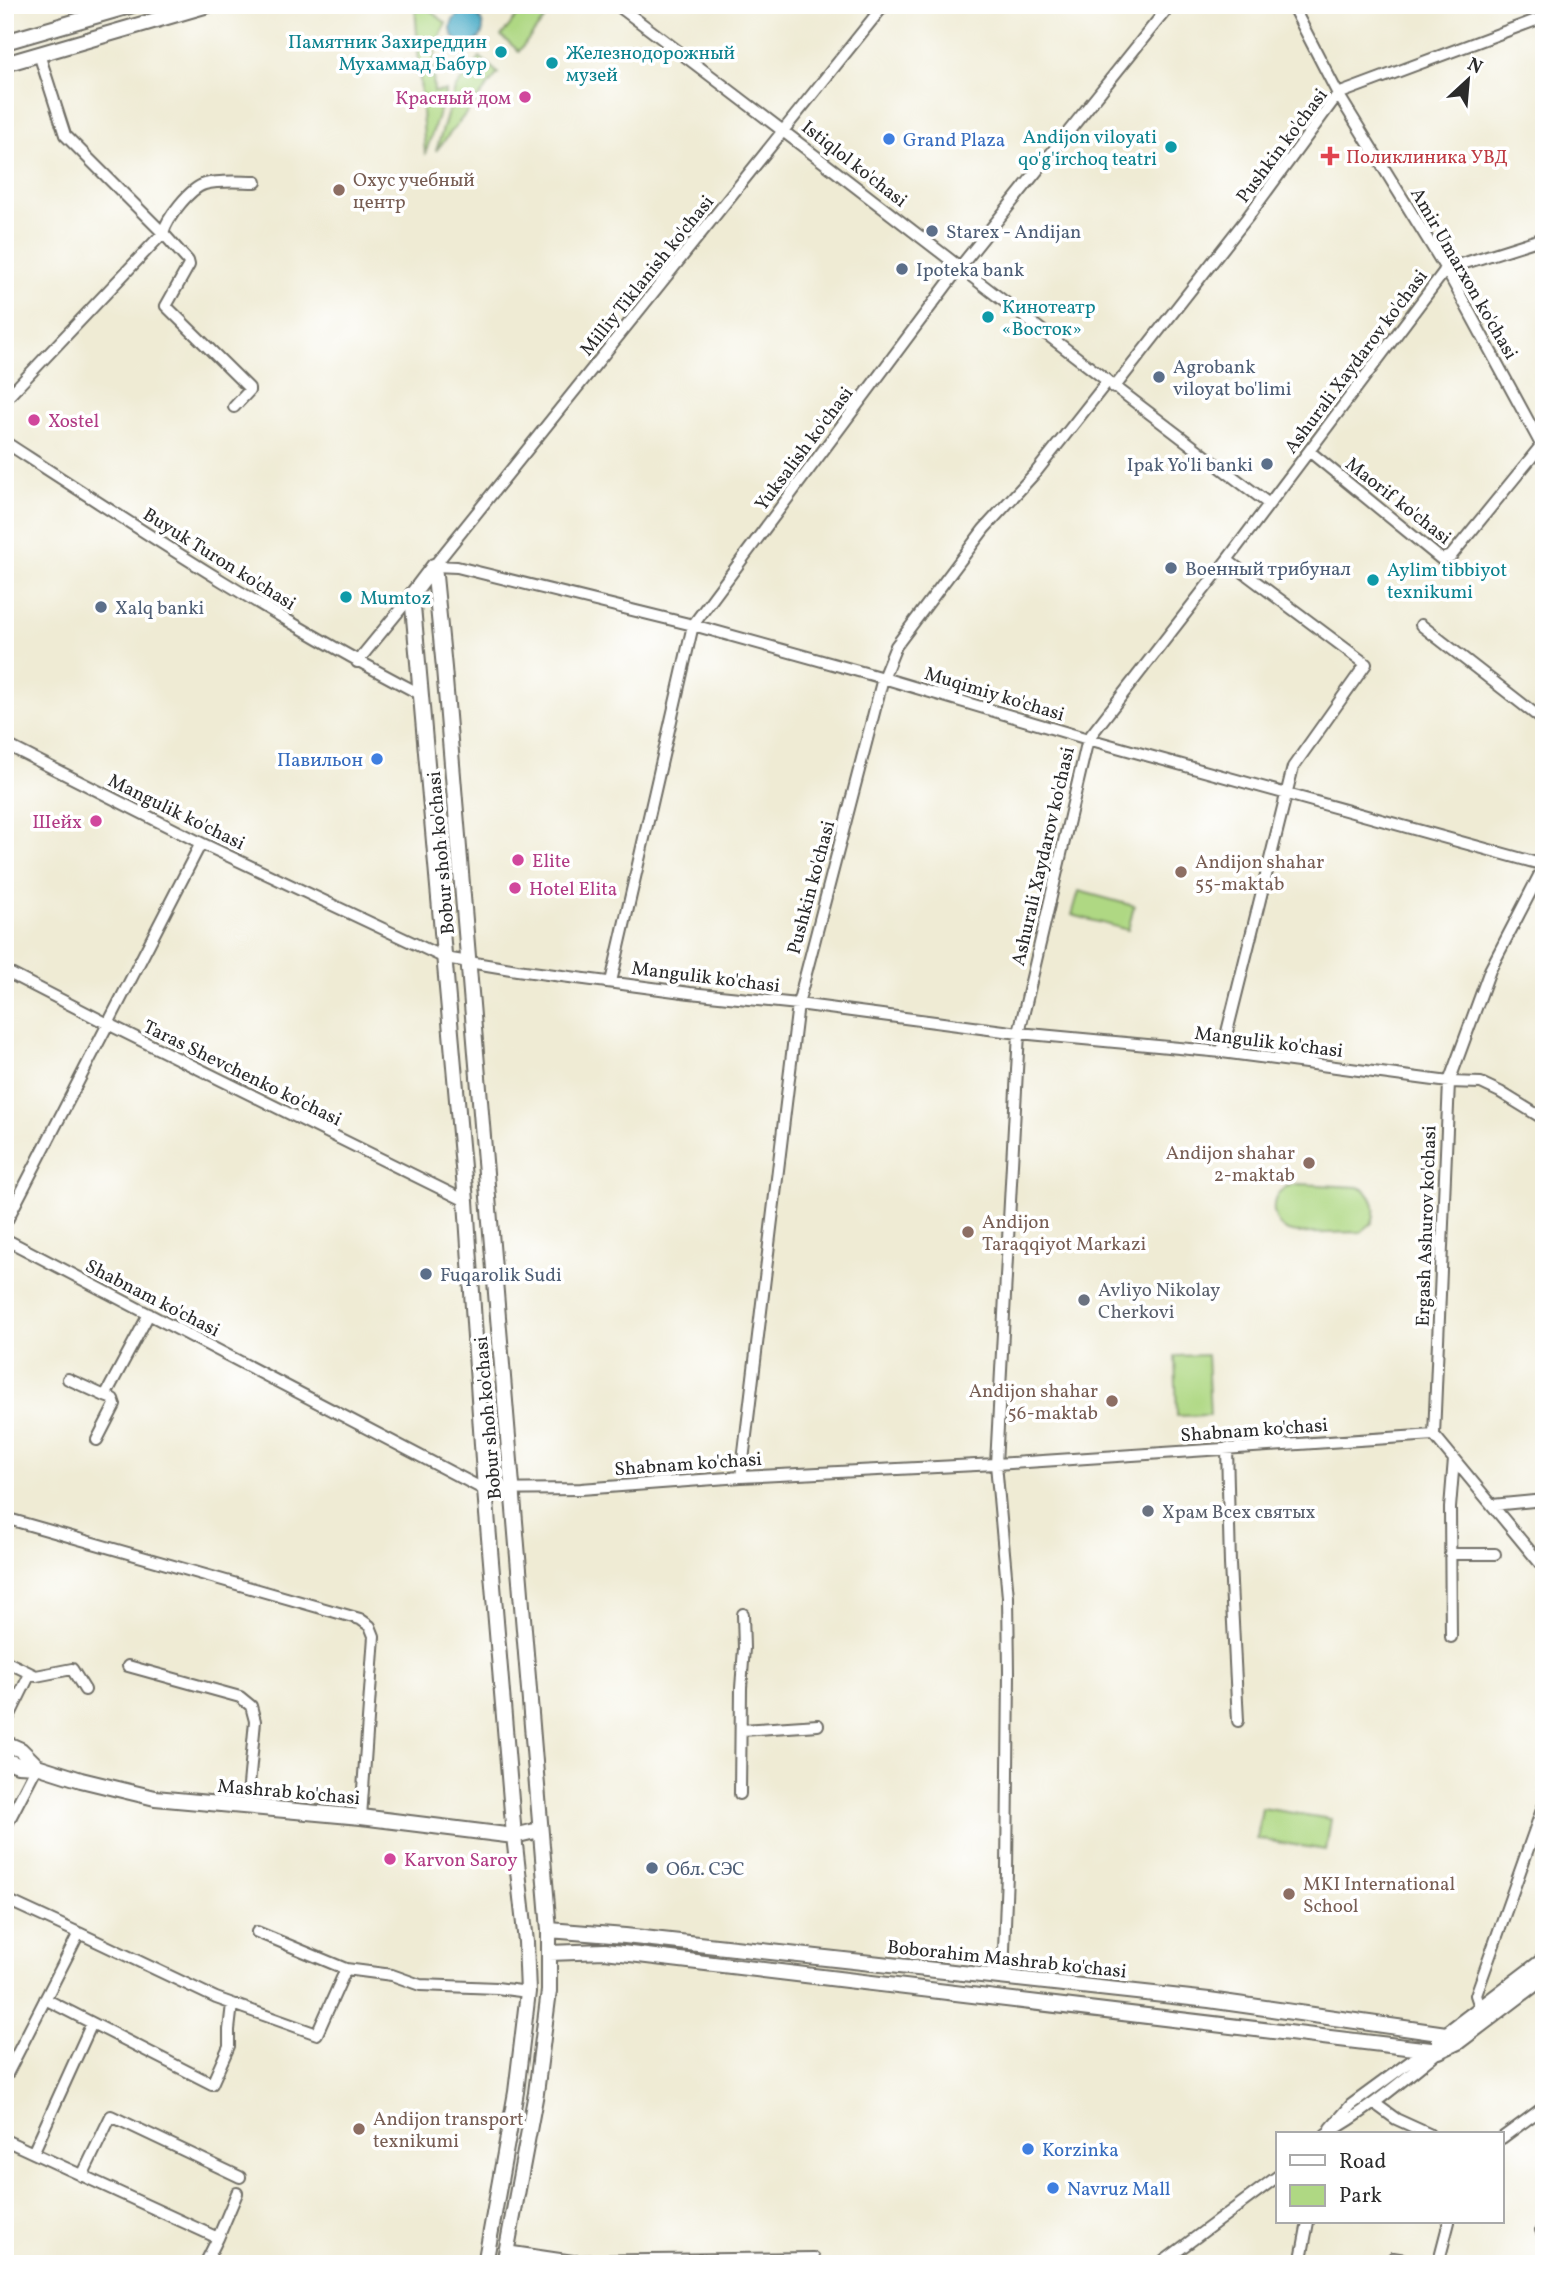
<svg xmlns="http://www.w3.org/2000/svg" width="1549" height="2269" font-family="Vollkorn,serif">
<rect width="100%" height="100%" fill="#fff"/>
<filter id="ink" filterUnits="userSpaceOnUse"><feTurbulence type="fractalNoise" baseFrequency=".0143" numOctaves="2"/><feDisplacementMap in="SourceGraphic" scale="14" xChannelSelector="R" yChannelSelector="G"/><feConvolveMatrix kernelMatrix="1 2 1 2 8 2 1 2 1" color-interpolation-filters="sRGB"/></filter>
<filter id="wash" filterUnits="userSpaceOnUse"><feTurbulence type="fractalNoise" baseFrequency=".00686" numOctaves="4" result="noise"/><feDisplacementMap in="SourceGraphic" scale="28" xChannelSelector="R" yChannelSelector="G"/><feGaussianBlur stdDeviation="1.57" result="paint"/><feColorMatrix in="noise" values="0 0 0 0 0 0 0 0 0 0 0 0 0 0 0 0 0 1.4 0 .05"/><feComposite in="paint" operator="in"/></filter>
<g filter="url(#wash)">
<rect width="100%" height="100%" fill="#efebd4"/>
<path fill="#afd883" stroke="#6d8257" stroke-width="2" d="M 415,5 L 423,5 L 446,23 C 434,45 432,67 434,92 L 446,91 L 425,155 Z
M 526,5 L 556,5 L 519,51 L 501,36 Z
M 480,57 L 498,73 L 436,151 L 455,89 Z
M 1079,891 L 1134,906 L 1128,930 L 1072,915 Z
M 1299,1184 L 1359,1187 C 1374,1195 1377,1208 1372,1223 L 1361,1232 C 1345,1232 1301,1236 1288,1231 C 1271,1224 1269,1198 1283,1189 C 1288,1185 1294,1185 1299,1184 Z
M 1207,1355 L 1210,1415 L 1177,1416 L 1175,1356 Z
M 1262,1808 L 1331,1819 L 1326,1850 L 1257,1839 Z"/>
<path fill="#45a9c4" stroke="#386a78" stroke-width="2" d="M451 28a16 16 0 1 1 32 0a16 16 0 1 1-32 0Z"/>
</g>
<g filter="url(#ink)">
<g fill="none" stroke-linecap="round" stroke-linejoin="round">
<g stroke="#706e66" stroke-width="14">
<path id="minor" d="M 617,5 C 836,169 1051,340 1269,504
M 1292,5 L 1338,94 L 1446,269 L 1544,450
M 39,54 L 65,135 L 163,233 L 188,261 L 189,265 L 166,306 L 249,388 L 249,391 L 234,407
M 1114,388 L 1247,218 L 1338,94 L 1544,17
M 5,400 L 163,233 C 167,218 190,188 205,184 C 219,180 241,182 256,182
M 5,442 C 142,531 277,620 422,695
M 1309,451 L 1441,559 L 1451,556 L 1544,442
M 434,566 L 457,567 L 693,625 L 883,678 L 1088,739 L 1544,865
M 434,566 L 884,5
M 1421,625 L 1544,721
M 357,662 L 412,595
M 5,744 L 201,843 L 445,958 L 517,970 L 690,993 L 798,1004 L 1019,1033 L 1222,1052 L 1449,1082 L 1481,1083 L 1500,1092 L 1544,1119
M 1544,866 L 1490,970 L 1449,1082 L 1434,1435 L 1544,1568
M 5,971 L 108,1024 L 466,1201
M 611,982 L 693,625 L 960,267 L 1170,5
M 1222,1052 L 1293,767 L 1366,664 L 1227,560
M 5,1224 L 201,843
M 5,1239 L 485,1490 L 581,1489 L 741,1477 L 996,1464 L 1434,1435
M 68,1379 L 105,1396
M 97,1440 L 115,1405 L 113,1399 L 105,1396 L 149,1314
M 1227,1448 L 1230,1564 L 1238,1721
M 741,1477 L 798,1004 L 883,678 L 896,646 L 984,529 L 1036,472 L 1107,382
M 1492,1505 L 1544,1500
M 5,1518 L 360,1619 L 370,1626 L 374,1636 L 361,1817
M 1450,1554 L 1495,1554
M 1451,1637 L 1450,1508 L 1454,1459
M 5,1661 L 36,1676 L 72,1669 L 85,1690
M 128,1666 L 240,1697 L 251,1706 L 255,1721 L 247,1806
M 5,1725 L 30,1674
M 742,1730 L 818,1725
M 740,1794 L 741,1688 L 744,1648 L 743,1614
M 5,1828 L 37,1766
M 5,1899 L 79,1933
M 257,1932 L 346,1969
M 1003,1976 L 1007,1873 L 1009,1672 L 1008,1597 L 996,1464 L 1019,1033 L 1088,739 L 1227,560 L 1446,269 L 1544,238
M 45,1999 L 212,2084 L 229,2046 L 229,2030 L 232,2004
M 1480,2007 L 1476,1995 L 1544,1804
M 5,2078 L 79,1933 L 216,1998 L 317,2034 L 346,1969 L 392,1975 L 420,1985 L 497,1988 L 528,1992
M 1374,2103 L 1396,2119 L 1429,2134
M 1331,2128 L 1351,2105 L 1426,2050
M 1326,2134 C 1367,2112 1403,2080 1439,2051
M 1502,2138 L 1544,2107
M 5,2140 L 218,2238 L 205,2264
M 33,2153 L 92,2023
M 82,2176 L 111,2116 L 240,2177
M 1544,2228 L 1541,2230 L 1544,2234
M 218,2238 L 237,2193
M 506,2251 L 573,2261 L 814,2258 L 814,2264
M 1393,2258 L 1430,2264
M 1160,2264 L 1278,2176
M 1300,2264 L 1308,2222
M 1438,2264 L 1449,2222"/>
</g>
<g stroke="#706e66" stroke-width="18">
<path id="major" d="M 5,42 L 133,5
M 5,64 L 208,5
M 434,566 L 412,595 L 466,1201 L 485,1490 L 514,1836 L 526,1942 L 528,1992 L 516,2092 L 485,2264
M 434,566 L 444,668 L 549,1930 L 549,1991 L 536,2093 L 504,2264
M 5,1743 L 21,1750 L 37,1766
M 5,1760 L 18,1765 L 37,1766 L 81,1780 L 155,1798 L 361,1817 L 514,1836 L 539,1830
M 549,1930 L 625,1936 L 1209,2000 L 1446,2034 L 1458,2042
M 549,1953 L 605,1951 L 1439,2051 L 1458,2042 L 1544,1977
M 1439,2040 L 1544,1960"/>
</g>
<use href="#minor" stroke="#fff" stroke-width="10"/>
<use href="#major" stroke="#fff" stroke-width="14"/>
</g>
</g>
<g fill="#0f9aa8" stroke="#fff" stroke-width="2.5">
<circle cx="501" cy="52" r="7"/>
<circle cx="552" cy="63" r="7"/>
<circle cx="1171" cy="147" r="7"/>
<circle cx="988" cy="317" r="7"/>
<circle cx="1373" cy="580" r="7"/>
<circle cx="346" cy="597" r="7"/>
</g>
<g fill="#d1479c" stroke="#fff" stroke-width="2.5">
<circle cx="525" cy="97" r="7"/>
<circle cx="34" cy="420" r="7"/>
<circle cx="96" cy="821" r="7"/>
<circle cx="518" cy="860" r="7"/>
<circle cx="515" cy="888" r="7"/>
<circle cx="390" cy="1859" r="7"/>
</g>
<g fill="#3f7fe0" stroke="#fff" stroke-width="2.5">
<circle cx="889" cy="139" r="7"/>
<circle cx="377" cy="759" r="7"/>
<circle cx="1028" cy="2149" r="7"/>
<circle cx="1053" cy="2188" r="7"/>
</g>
<path fill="#e0444e" stroke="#fff" stroke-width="2.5" d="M1326.5 145.5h7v7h7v7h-7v7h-7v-7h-7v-7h7z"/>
<g fill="#8d6e63" stroke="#fff" stroke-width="2.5">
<circle cx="339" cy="190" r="7"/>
<circle cx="1181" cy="872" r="7"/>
<circle cx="1309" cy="1163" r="7"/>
<circle cx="968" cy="1232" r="7"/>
<circle cx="1112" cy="1401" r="7"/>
<circle cx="1289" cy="1894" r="7"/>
<circle cx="359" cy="2129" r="7"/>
</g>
<g fill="#5c6f8a" stroke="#fff" stroke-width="2.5">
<circle cx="932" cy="231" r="7"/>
<circle cx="902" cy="269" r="7"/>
<circle cx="1159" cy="377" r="7"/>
<circle cx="1267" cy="464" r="7"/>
<circle cx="1171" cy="568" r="7"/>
<circle cx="101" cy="607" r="7"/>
<circle cx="426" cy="1274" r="7"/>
<circle cx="652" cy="1868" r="7"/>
</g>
<g fill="#6b7280" stroke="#fff" stroke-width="2.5">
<circle cx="1084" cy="1300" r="7"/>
<circle cx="1148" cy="1511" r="7"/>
</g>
<g text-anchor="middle" stroke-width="7" stroke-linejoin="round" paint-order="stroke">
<g font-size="19" fill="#0d838f" stroke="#fff" text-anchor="start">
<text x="487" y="48" text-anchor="end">Памятник Захиреддин<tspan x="487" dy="22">Мухаммад Бабур</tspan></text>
<text x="566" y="59">Железнодорожный<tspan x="566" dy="22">музей</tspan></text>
<text x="1157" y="143" text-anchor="end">Andijon viloyati<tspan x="1157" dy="22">qo'g'irchoq teatri</tspan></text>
<text x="1002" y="313">Кинотеатр<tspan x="1002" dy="22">«Восток»</tspan></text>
<text x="1387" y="576">Aylim tibbiyot<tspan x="1387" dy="22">texnikumi</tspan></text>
<text x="360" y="604">Mumtoz</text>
</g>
<g font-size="19" fill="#b23c85" stroke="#fff" text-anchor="start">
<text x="511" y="104" text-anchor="end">Красный дом</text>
<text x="48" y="427">Xostel</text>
<text x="82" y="828" text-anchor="end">Шейх</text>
<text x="532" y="867">Elite</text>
<text x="529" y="895">Hotel Elita</text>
<text x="404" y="1866">Karvon Saroy</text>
</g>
<g font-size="19" fill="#366cbe" stroke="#fff" text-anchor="start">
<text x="903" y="146">Grand Plaza</text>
<text x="363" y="766" text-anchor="end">Павильон</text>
<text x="1042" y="2156">Korzinka</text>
<text x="1067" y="2195">Navruz Mall</text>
</g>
<g font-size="19" fill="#2b2b2b" stroke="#fff">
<text transform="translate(1281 145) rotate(-53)" y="7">Pushkin ko'chasi</text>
<text transform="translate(855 163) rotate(38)" y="7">Istiqlol ko'chasi</text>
<text transform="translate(1465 273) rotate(60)" y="7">Amir Umarxon ko'chasi</text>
<text transform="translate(646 275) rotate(-51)" y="7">Milliy Tiklanish ko'chasi</text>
<text transform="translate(1355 361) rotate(-53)" y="7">Ashurali Xaydarov ko'chasi</text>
<text transform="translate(803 448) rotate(-53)" y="7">Yuksalish ko'chasi</text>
<text transform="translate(1399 500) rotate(38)" y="7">Maorif ko'chasi</text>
<text transform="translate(220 558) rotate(32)" y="7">Buyuk Turon ko'chasi</text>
<text transform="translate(995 693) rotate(17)" y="7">Muqimiy ko'chasi</text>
<text transform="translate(177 811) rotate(26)" y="7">Mangulik ko'chasi</text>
<text transform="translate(440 853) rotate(-95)" y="7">Bobur shoh ko'chasi</text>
<text transform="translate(1042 856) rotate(-77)" y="7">Ashurali Xaydarov ko'chasi</text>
<text transform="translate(810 887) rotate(-75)" y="7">Pushkin ko'chasi</text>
<text transform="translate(706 976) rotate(7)" y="7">Mangulik ko'chasi</text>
<text transform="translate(1269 1041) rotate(7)" y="7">Mangulik ko'chasi</text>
<text transform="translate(243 1072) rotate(26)" y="7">Taras Shevchenko ko'chasi</text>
<text transform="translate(1425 1226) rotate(-88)" y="7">Ergash Ashurov ko'chasi</text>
<text transform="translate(153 1297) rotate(27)" y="7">Shabnam ko'chasi</text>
<text transform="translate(487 1418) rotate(-95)" y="7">Bobur shoh ko'chasi</text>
<text transform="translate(1254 1429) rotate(-4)" y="7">Shabnam ko'chasi</text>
<text transform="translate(688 1463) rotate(-4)" y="7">Shabnam ko'chasi</text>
<text transform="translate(289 1791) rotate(5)" y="7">Mashrab ko'chasi</text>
<text transform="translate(1007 1958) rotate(6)" y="7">Boborahim Mashrab ko'chasi</text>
</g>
<g font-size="19" fill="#be3a42" stroke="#fff" text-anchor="start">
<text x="1346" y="163">Поликлиника УВД</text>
</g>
<g font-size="19" fill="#785e54" stroke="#fff" text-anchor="start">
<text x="353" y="186">Охус учебный<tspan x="353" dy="22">центр</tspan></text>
<text x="1195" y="868">Andijon shahar<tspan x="1195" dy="22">55-maktab</tspan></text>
<text x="1295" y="1159" text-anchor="end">Andijon shahar<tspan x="1295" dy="22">2-maktab</tspan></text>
<text x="982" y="1228">Andijon<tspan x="982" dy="22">Taraqqiyot Markazi</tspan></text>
<text x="1098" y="1397" text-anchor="end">Andijon shahar<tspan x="1098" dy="22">56-maktab</tspan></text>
<text x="1303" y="1890">MKI International<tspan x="1303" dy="22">School</tspan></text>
<text x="373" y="2125">Andijon transport<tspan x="373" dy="22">texnikumi</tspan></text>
</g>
<g font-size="19" fill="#4e5e75" stroke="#fff" text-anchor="start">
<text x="946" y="238">Starex - Andijan</text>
<text x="916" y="276">Ipoteka bank</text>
<text x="1173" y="373">Agrobank<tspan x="1173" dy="22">viloyat bo'limi</tspan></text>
<text x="1253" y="471" text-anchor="end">Ipak Yo'li banki</text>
<text x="1185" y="575">Военный трибунал</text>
<text x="115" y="614">Xalq banki</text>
<text x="440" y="1281">Fuqarolik Sudi</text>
<text x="666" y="1875">Обл. СЭС</text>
</g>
<g font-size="19" fill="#5b616d" stroke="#fff" text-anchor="start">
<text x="1098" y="1296">Avliyo Nikolay<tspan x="1098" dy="22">Cherkovi</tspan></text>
<text x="1162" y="1518">Храм Всех святых</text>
</g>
</g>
<rect width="1549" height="2269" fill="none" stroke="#fff" stroke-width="28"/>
<rect x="1276" y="2132" width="228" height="91" fill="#ffffff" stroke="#aaaaaa" stroke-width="2"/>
<rect x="1290" y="2155" width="35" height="10" fill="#ffffff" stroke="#aaaaaa" stroke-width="2"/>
<text x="1339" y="2168" font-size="21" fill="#2b2b2b">Road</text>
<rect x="1290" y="2185" width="35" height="21" fill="#afd883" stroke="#aaaaaa" stroke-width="2"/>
<text x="1339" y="2202" font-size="21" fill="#2b2b2b">Park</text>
<g transform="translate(1468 80) rotate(26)" stroke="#ffffff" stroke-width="5" paint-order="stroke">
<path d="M0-5L12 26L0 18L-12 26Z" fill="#2b2b2b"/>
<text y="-10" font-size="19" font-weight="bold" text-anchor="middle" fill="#2b2b2b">N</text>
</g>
</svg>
